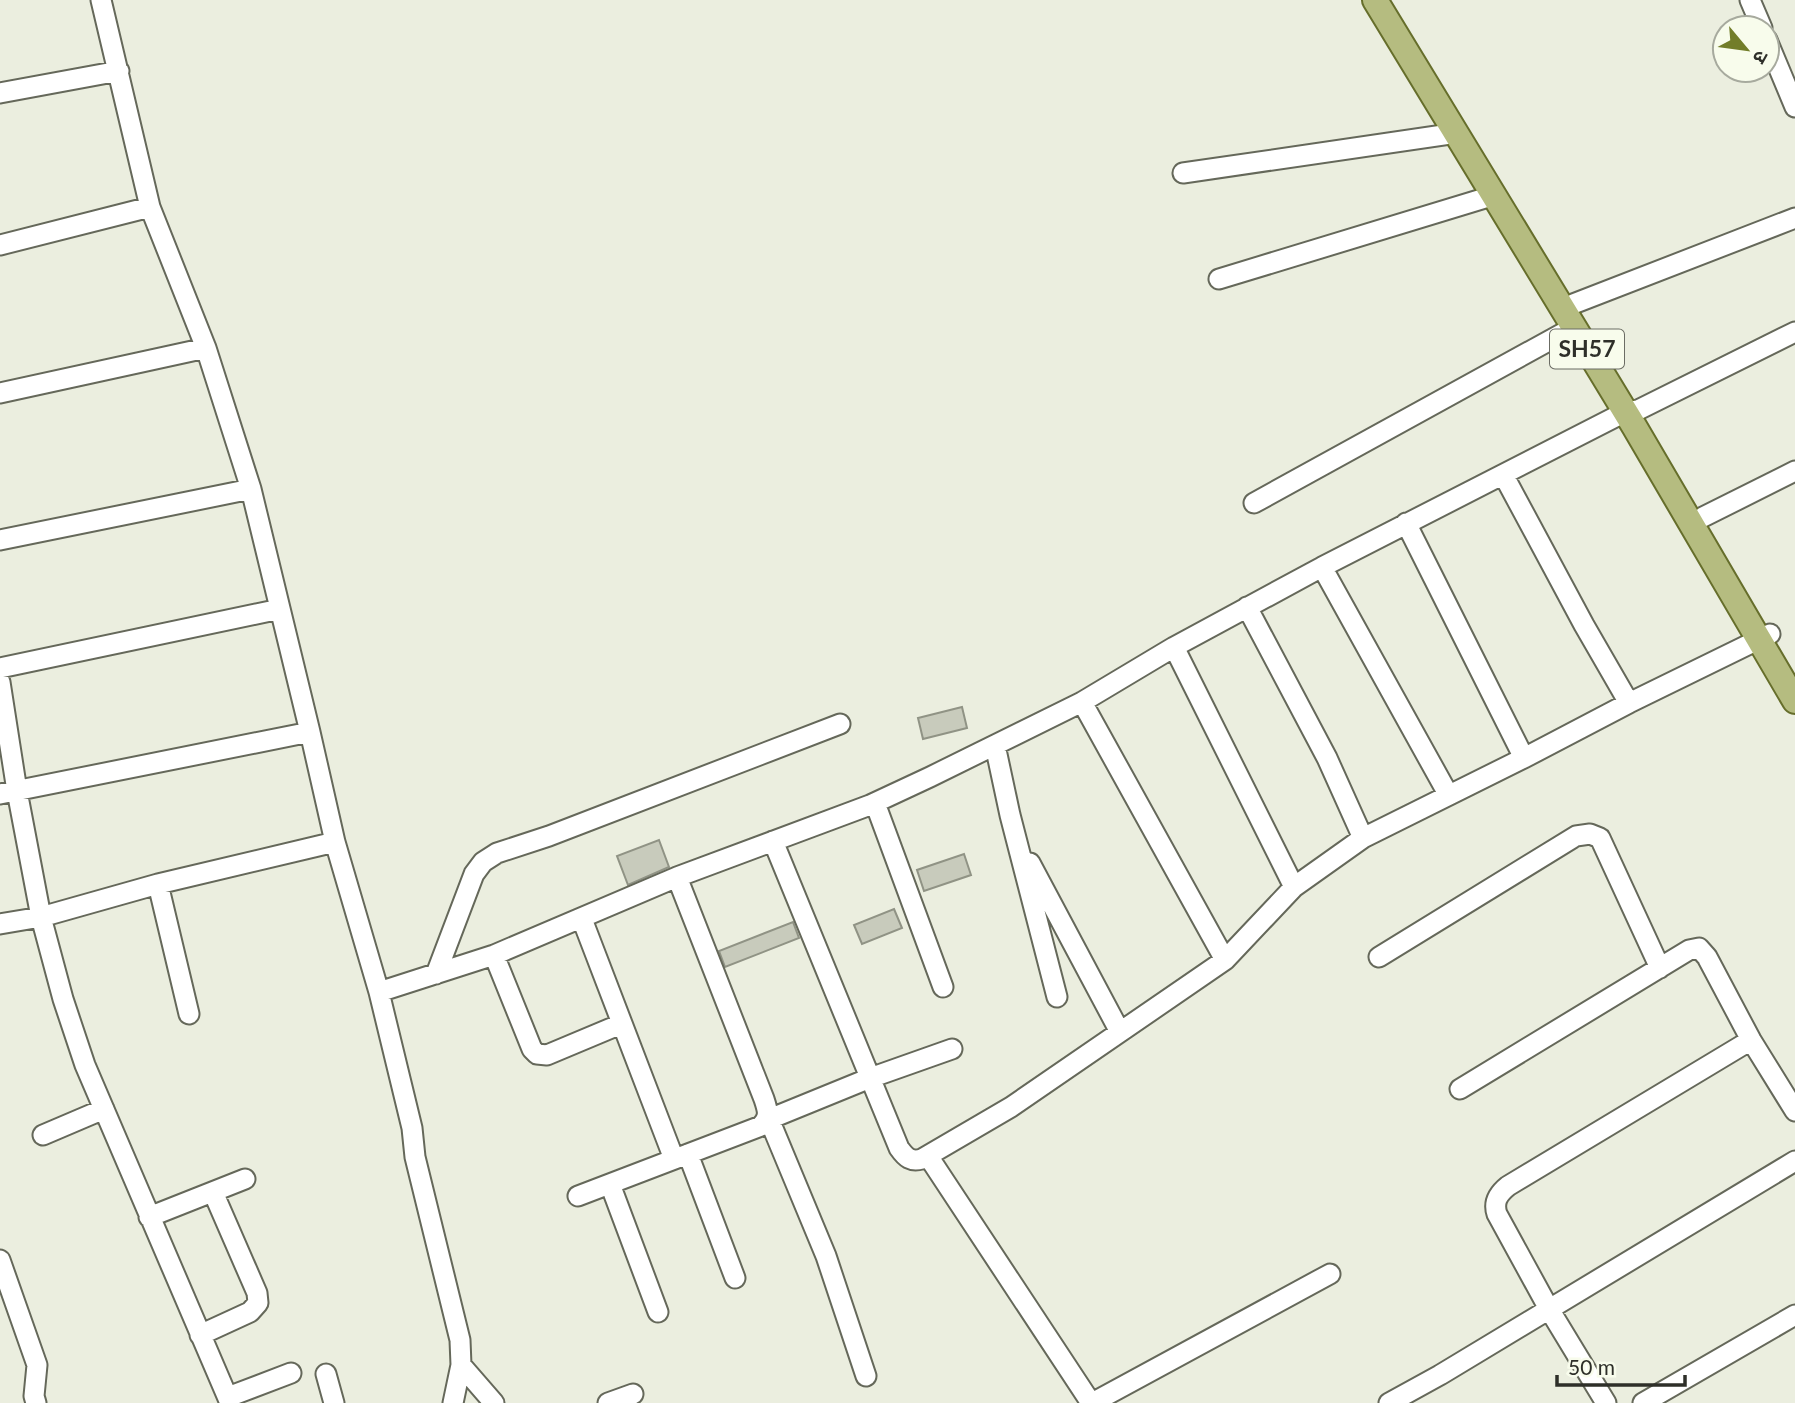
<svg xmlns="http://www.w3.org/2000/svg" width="1795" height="1403" font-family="Lato,'Noto Sans Devanagari',sans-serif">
<rect width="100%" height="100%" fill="#ebeedf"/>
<path fill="#c8cbbc" stroke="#909385" stroke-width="2" d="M 962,707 L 967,728 L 923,739 L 918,718 Z
M 659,840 L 669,867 L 628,885 L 617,856 Z
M 964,854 L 971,875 L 924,891 L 917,870 Z
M 894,909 L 902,928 L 862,944 L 854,925 Z
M 793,922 L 799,938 L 725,967 L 719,951 Z"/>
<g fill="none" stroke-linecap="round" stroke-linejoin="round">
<g stroke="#65685a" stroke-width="23">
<path id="minor" d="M 1750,0 L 1762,28
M 1767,40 L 1795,107
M 0,93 L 119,71
M 1183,173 L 1457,133
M 0,245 L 150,207
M 1219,279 L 1495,195
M 1573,304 L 1795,218
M 0,393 L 206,348
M 1504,476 L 1584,625 L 1629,703
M 1254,503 L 1574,327
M 1703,517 L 1795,471
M 1406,523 L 1524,758
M 0,540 L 251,489
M 1322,567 L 1448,794
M 1247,607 L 1327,758 L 1363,838
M 1174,647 L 1294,887
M 0,668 L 280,609
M 0,682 L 17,791 L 41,917 L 63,999 L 85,1065 L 230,1403
M 1082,702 L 1225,960
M 310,732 L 335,842 L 379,992 L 412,1128 L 415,1157 L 460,1340 L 461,1365 L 453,1403
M 995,745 L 1010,815 L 1057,997
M 0,794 L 310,732 L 251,489 L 206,348 L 150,207 L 101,0
M 875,803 L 943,987
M 773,841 L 899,1148 C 906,1158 911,1162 922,1159 L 1011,1107 L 1225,960 L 1294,887 L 1363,838 L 1524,758 L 1629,703 L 1770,634
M 1030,863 L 1120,1032
M 158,884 L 189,1014
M 582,919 L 674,1159
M 0,924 L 41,917 L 158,884 L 335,842
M 494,955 L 532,1049 L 537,1054 L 547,1055 L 621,1024
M 1379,957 L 1576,836 L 1590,834 L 1600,838 L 1660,968
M 436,974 L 474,874 L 483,862 L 497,853 L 549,836 L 840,724
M 379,992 L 494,955 L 677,877 L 870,805 L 930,777 L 1082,702 L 1174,647 L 1322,567 L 1625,412 L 1638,410 L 1795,332
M 1460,1089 L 1689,950 L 1699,948 L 1707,957 L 1751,1040 L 1795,1111
M 769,1119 L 826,1256 L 866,1376
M 767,1120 L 870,1078 L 952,1049
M 43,1135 L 104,1109
M 688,1154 L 735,1278
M 928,1156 L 1091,1403
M 610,1184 L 658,1312
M 578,1196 L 761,1126 C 770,1117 768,1111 764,1099 L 677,877
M 149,1217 L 245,1179
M 0,1260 L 37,1365 L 34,1396 L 36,1403
M 200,1335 L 250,1312 L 258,1303 L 257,1293 L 213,1192
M 461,1365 L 494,1403
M 326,1374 L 334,1403
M 228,1397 L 291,1373
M 608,1403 L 633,1394
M 1092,1403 L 1330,1274
M 1389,1403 L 1440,1375 L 1795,1161
M 1606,1403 L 1549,1309 L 1497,1214 C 1493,1202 1498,1194 1508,1186 L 1751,1040
M 1643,1403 L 1795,1315"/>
</g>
<g stroke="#666e2b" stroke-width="28">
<path id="major" d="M 1375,0 L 1634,426 L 1795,701"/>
</g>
<use href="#minor" stroke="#fff" stroke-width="19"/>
<use href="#major" stroke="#b5bc80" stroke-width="24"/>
</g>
<g text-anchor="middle" stroke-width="5" stroke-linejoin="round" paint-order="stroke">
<rect fill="#f8fcec" stroke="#6b6c64" stroke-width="2" x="1550" y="329.5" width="74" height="39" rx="5"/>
<g font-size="23" font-weight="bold" fill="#2e2f29">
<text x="1587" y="357">SH57</text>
</g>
</g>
<g transform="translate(1746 49) rotate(119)"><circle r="33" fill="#f8fcec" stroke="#a7aa9e" stroke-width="2"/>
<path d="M0-5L12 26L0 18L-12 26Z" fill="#727d29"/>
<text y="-10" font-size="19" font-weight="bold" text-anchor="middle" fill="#2e2f29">उ</text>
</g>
<path d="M1557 1375v10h128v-10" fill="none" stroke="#2e2f29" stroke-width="3.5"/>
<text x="1568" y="1375" font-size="21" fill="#2e2f29" stroke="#f8fcec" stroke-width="5" paint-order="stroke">50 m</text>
</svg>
